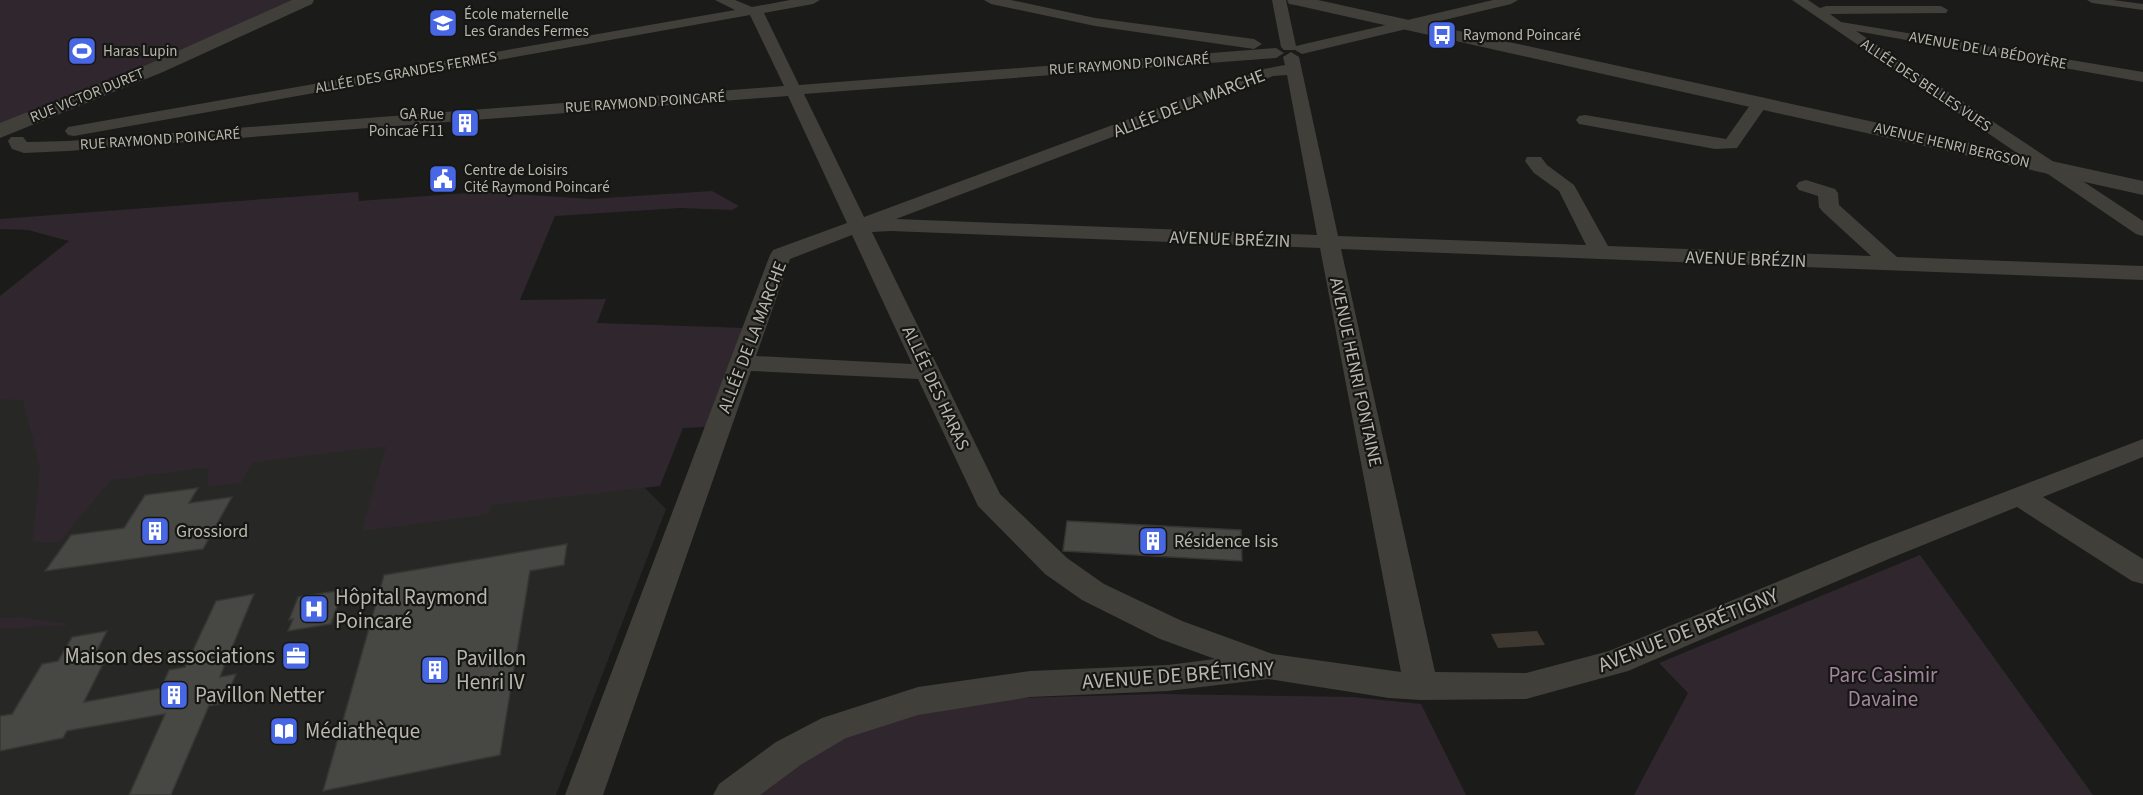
<svg xmlns="http://www.w3.org/2000/svg" width="2143" height="795" font-family="'Source Sans 3',sans-serif">
<rect width="100%" height="100%" fill="#1b1b19"/>
<path fill="#272825" d="M 0,391 L 41,393 L 642,485 L 666,509 L 556,795 L 0,795 Z"/>
<path fill="#30272e" d="M 0,0 L 299,0 L 170,60 L 9,123 L 0,123 Z
M 712,191 L 739,206 L 732,210 L 680,208 L 555,216 L 520,300 L 606,299 L 597,323 L 744,328 L 705,427 L 683,428 L 660,486 L 491,505 L 489,514 L 362,531 L 386,446 L 253,462 L 241,483 L 207,486 L 209,467 L 111,480 L 59,542 L 33,542 L 40,467 L 23,400 L 0,399 L 0,296 L 69,241 L 28,230 L 0,229 L 0,219 L 358,192 L 359,201 L 480,192 L 591,199 Z
M 1920,555 L 2093,795 L 1634,795 L 1688,693 L 1659,663 Z
M 21,617 L 72,625 L 0,629 L 0,618 Z
M 1160,694 L 1353,697 L 1421,704 L 1466,795 L 751,795 L 859,724 L 950,700 Z"/>
<path fill="#3e3830" d="M 1537,631 L 1545,645 L 1498,648 L 1491,634 Z"/>
<path fill="#474743" stroke="#363733" stroke-width="1.5" d="M 198,488 L 189,503 L 232,497 L 203,549 L 45,571 L 71,535 L 124,528 L 145,495 Z
M 1067,521 L 1241,530 L 1242,561 L 1063,551 Z
M 567,544 L 564,565 L 530,571 L 500,755 L 323,791 L 384,575 Z
M 343,590 L 331,624 L 288,631 L 293,619 L 289,620 L 298,597 Z
M 254,594 L 220,677 L 236,674 L 224,703 L 209,706 L 171,795 L 129,795 L 165,714 L 67,731 L 63,738 L 0,751 L 0,716 L 12,714 L 42,664 L 58,661 L 72,637 L 107,631 L 95,655 L 109,652 L 84,702 L 161,688 L 169,670 L 185,667 L 216,601 Z"/>
<g fill="none" stroke-linecap="round" stroke-linejoin="round">
<path fill="#403f3a" fill-rule="evenodd" d="M 2087,0 L 2113,0 L 2143,4 L 2143,10 L 2092,3 Z"/>
<path fill="#403f3a" fill-rule="evenodd" d="M 715,0 L 735,0 L 752,7 L 790,0 L 820,0 L 813,4 L 764,13 L 799,85 L 1276,48 L 1284,53 L 1276,58 L 804,94 L 864,217 L 1264,69 L 1285,65 L 1283,57 L 1291,52 L 1299,57 L 1338,236 L 1586,245 L 1559,191 L 1534,173 L 1525,161 L 1527,157 L 1541,157 L 1547,165 L 1574,185 L 1608,246 L 1871,256 L 1822,211 L 1819,207 L 1818,196 L 1799,190 L 1796,186 L 1799,182 L 1806,180 L 1835,189 L 1838,193 L 1839,205 L 1897,257 L 2143,266 L 2143,280 L 1341,249 L 1435,672 L 1526,673 L 1609,651 L 1869,544 L 2143,439 L 2143,457 L 2043,497 L 2143,559 L 2143,584 L 2132,581 L 2017,507 L 1891,558 L 1628,671 L 1526,699 L 1421,700 L 1389,698 L 1268,679 L 1168,691 L 1030,697 L 918,715 L 846,738 L 802,764 L 760,795 L 713,795 L 719,784 L 776,742 L 822,718 L 918,687 L 1030,671 L 1168,665 L 1215,659 L 1160,639 L 1082,600 L 1045,574 L 978,506 L 918,379 L 751,371 L 603,795 L 565,795 L 770,255 L 773,250 L 847,223 L 788,96 L 68,151 L 24,153 L 12,149 L 8,141 L 11,137 L 23,137 L 27,142 L 68,141 L 784,86 L 750,15 L 74,136 L 68,135 L 65,131 L 68,127 L 74,126 L 735,10 ZM 1287,75 L 1317,235 L 896,219 L 1273,76 ZM 891,231 L 1320,248 L 1401,672 L 1273,654 L 1182,621 L 1104,584 L 1067,558 L 1000,494 L 872,232 ZM 852,235 L 912,364 L 756,356 L 790,259 Z
M 984,0 L 1011,0 L 1095,18 L 1254,39 L 1262,44 L 1254,49 L 1095,26 L 991,4 Z
M 1272,0 L 1286,0 L 1296,46 L 1493,0 L 1518,0 L 1511,4 L 1302,54 L 1295,50 L 1284,50 L 1281,47 Z
M 1792,0 L 1808,0 L 1820,8 L 1826,6 L 1941,6 L 1948,10 L 1946,13 L 1830,14 L 1841,22 L 2143,72 L 2143,82 L 1856,31 L 2143,221 L 2143,236 L 2136,234 Z
M 1761,97 L 1769,102 L 1737,148 L 1715,149 L 1585,125 L 1579,124 L 1576,120 L 1579,116 L 1585,115 L 1726,139 L 1755,98 Z"/>
<path fill="#403f3a" fill-rule="evenodd" d="M 292,0 L 314,0 L 312,4 L 163,72 L 0,138 L 0,123 L 149,64 Z
M 1287,0 L 1318,0 L 2143,181 L 2143,195 L 1295,5 L 1289,4 Z"/>
</g>
<defs>
<g id="school-square" transform="scale(1.5)"><rect x="-9" y="-9" width="18" height="18" rx="4" fill="#4867e4" stroke="#161614"/><path d="M0-5L7-2L0 1L-7-2ZM-4 1L0 2.5L4 1V4Q0 6-4 4Z" fill="#fff"/></g>
<g id="bus-square" transform="scale(1.5)"><rect x="-9" y="-9" width="18" height="18" rx="4" fill="#4867e4" stroke="#161614"/><path d="M-5-6H5V4H4V6H2V4H-2V6H-4V4H-5ZM-3.5-4V0h7V-4ZM-3.5 1.2v1.5H-2V1.2ZM2 1.2v1.5H3.5V1.2Z" fill="#fff"/></g>
<g id="stadium-square" transform="scale(1.5)"><rect x="-9" y="-9" width="18" height="18" rx="4" fill="#4867e4" stroke="#161614"/><path d="M0-5a6.5 5 0 1 0 0 10a6.5 5 0 1 0 0-10ZM-3.5-1.8h7v3.6h-7Z" fill="#fff"/></g>
<g id="building-square" transform="scale(1.5)"><rect x="-9" y="-9" width="18" height="18" rx="4" fill="#4867e4" stroke="#161614"/><path d="M-4-6H4V6H1V3H-1V6H-4ZM-2.5-4.3h1.7v1.8h-1.7ZM.8-4.3h1.7v1.8H.8ZM-2.5-1h1.7V.8h-1.7ZM.8-1h1.7V.8H.8Z" fill="#fff"/></g>
<g id="civic-square" transform="scale(1.5)"><rect x="-9" y="-9" width="18" height="18" rx="4" fill="#4867e4" stroke="#161614"/><path d="M-.6-6.5H3V-4.5H.6V-3L4-1V1h2V6H-6V1h2V-1L-.6-3ZM-1.2 2.5V6h2.4V2.5Z" fill="#fff"/></g>
<g id="hospital-square" transform="scale(1.5)"><rect x="-9" y="-9" width="18" height="18" rx="4" fill="#4867e4" stroke="#161614"/><path d="M-5-5h3v3.5h4V-5h3V5h-3V1.5h-4V5h-3Z" fill="#fff"/></g>
<g id="office-square" transform="scale(1.5)"><rect x="-9" y="-9" width="18" height="18" rx="4" fill="#4867e4" stroke="#161614"/><path d="M-6-3h4V-5.5h4V-3h4V5H-6ZM-1-4.5V-3h2v-1.5ZM-6 0V1H6V0Z" fill="#fff"/></g>
<g id="library-square" transform="scale(1.5)"><rect x="-9" y="-9" width="18" height="18" rx="4" fill="#4867e4" stroke="#161614"/><path d="M-6-4Q-3-5.5-.7-3.5V5Q-3 3-6 4ZM6-4Q3-5.5 .7-3.5V5Q3 3 6 4Z" fill="#fff"/></g>
</defs>
<g fill-rule="evenodd">
<use href="#school-square" x="443" y="23"/>
<use href="#bus-square" x="1442" y="35"/>
<use href="#stadium-square" x="82" y="51"/>
<use href="#building-square" x="465" y="123"/>
<use href="#civic-square" x="443" y="179"/>
<use href="#building-square" x="155" y="531"/>
<use href="#building-square" x="1153" y="541"/>
<use href="#hospital-square" x="314" y="609"/>
<use href="#office-square" x="296" y="656"/>
<use href="#building-square" x="435" y="670"/>
<use href="#building-square" x="174" y="695"/>
<use href="#library-square" x="284" y="731"/>
</g>
<g text-anchor="middle" stroke-width="4.5" stroke-linejoin="round" paint-order="stroke">
<g font-size="15" fill="#b9b7ac" stroke="#161614" text-anchor="start">
<text x="464" y="19">École maternelle<tspan x="464" dy="17">Les Grandes Fermes</tspan></text>
<text x="1463" y="40">Raymond Poincaré</text>
<text x="103" y="56">Haras Lupin</text>
<text x="444" y="119" text-anchor="end">GA Rue<tspan x="444" dy="17">Poincaé F11</tspan></text>
<text x="464" y="175">Centre de Loisirs<tspan x="464" dy="17">Cité Raymond Poincaré</tspan></text>
</g>
<g font-size="15" fill="#b9b7ac" stroke="#161614">
<text transform="translate(1988 50) rotate(10)" y="5">AVENUE DE LA BÉDOYÈRE</text>
<text transform="translate(1129 64) rotate(-4)" y="5">RUE RAYMOND POINCARÉ</text>
<text transform="translate(406 72) rotate(-10)" y="5">ALLÉE DES GRANDES FERMES</text>
<text transform="translate(1926 85) rotate(34)" y="5">ALLÉE DES BELLES VUES</text>
<text transform="translate(87 95) rotate(-22)" y="5">RUE VICTOR DURET</text>
<text transform="translate(645 102) rotate(-4)" y="5">RUE RAYMOND POINCARÉ</text>
<text transform="translate(160 139) rotate(-4)" y="5">RUE RAYMOND POINCARÉ</text>
<text transform="translate(1952 145) rotate(13)" y="5">AVENUE HENRI BERGSON</text>
</g>
<g font-size="18" fill="#b9b7ac" stroke="#161614">
<text transform="translate(1189 103) rotate(-21)" y="6">ALLÉE DE LA MARCHE</text>
<text transform="translate(1230 239) rotate(2)" y="6">AVENUE BRÉZIN</text>
<text transform="translate(1746 259) rotate(2)" y="6">AVENUE BRÉZIN</text>
<text transform="translate(752 337) rotate(-69)" y="6">ALLÉE DE LA MARCHE</text>
<text transform="translate(1356 372) rotate(78)" y="6">AVENUE HENRI FONTAINE</text>
<text transform="translate(936 388) rotate(65)" y="6">ALLÉE DES HARAS</text>
</g>
<g font-size="18" fill="#b9b7ac" stroke="#161614" text-anchor="start">
<text x="176" y="537">Grossiord</text>
<text x="1174" y="547">Résidence Isis</text>
</g>
<g font-size="21" fill="#b9b7ac" stroke="#161614" text-anchor="start">
<text x="335" y="604">Hôpital Raymond<tspan x="335" dy="24">Poincaré</tspan></text>
<text x="275" y="663" text-anchor="end">Maison des associations</text>
<text x="456" y="665">Pavillon<tspan x="456" dy="24">Henri IV</tspan></text>
<text x="195" y="702">Pavillon Netter</text>
<text x="305" y="738">Médiathèque</text>
</g>
<g font-size="21" fill="#b9b7ac" stroke="#161614">
<text transform="translate(1688 630) rotate(-22)" y="7">AVENUE DE BRÉTIGNY</text>
<text transform="translate(1178 675) rotate(-4)" y="7">AVENUE DE BRÉTIGNY</text>
</g>
<g font-size="21" fill="#a3859d" stroke="#161614">
<text x="1883" y="682">Parc Casimir<tspan x="1883" dy="24">Davaine</tspan></text>
</g>
</g>
</svg>
